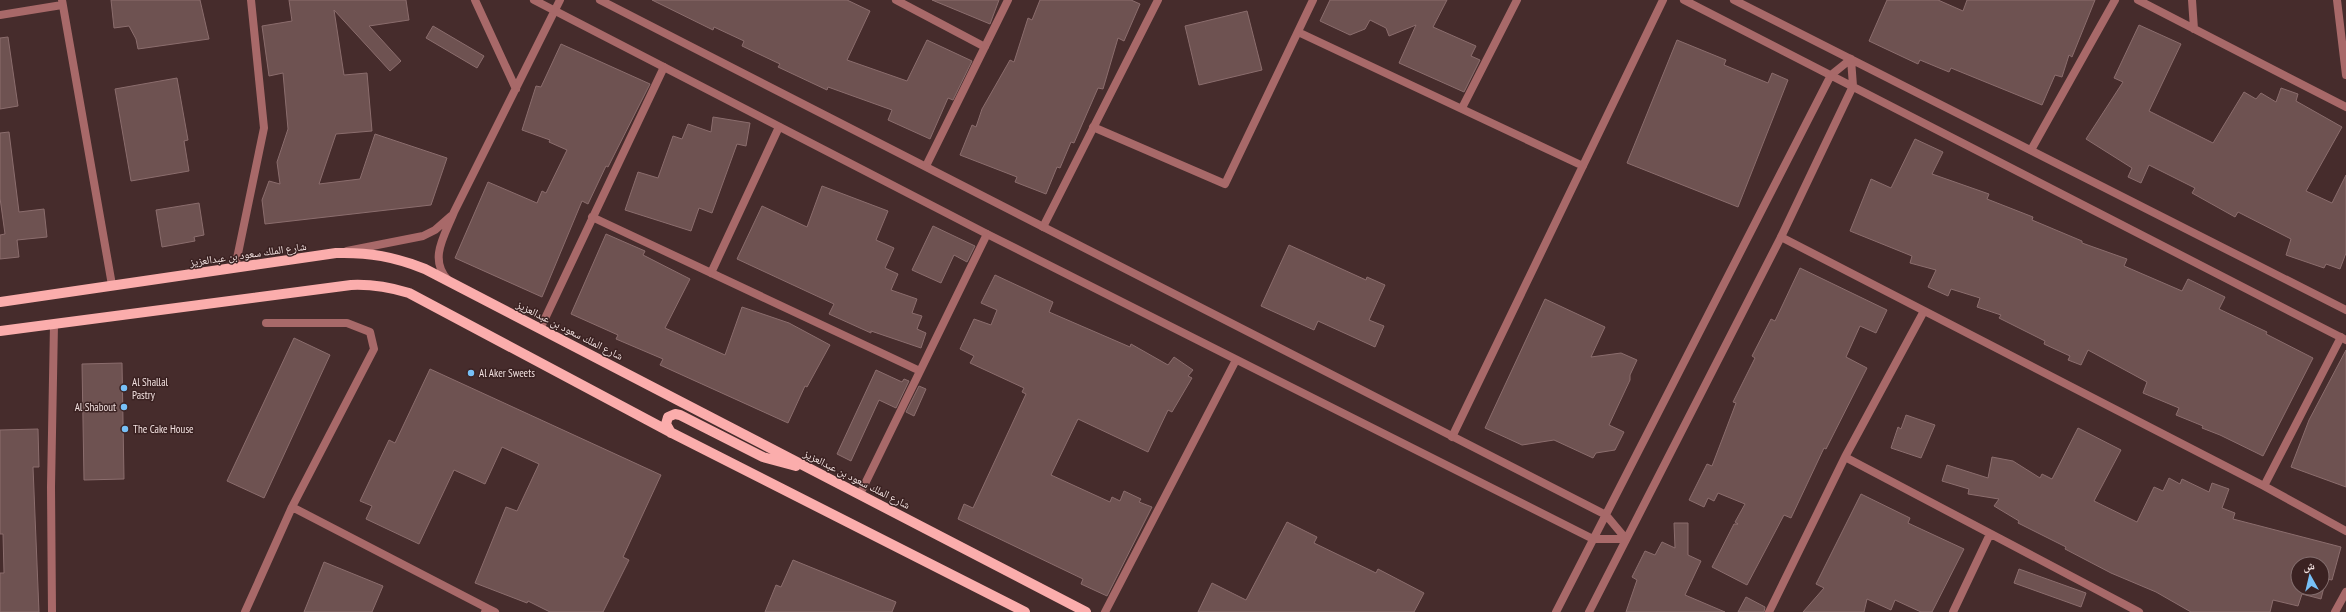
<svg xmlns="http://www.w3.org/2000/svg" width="2346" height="612" font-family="'PT Sans Narrow','Noto Naskh Arabic',sans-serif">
<rect width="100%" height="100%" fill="#462c2c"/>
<path fill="#6e5251" stroke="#8b6d6d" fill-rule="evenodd" d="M 111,0 L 200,0 L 209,39 L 138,49 L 136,39 L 129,26 L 114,28 Z
M 289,0 L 406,0 L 409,20 L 369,26 L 401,61 L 390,71 L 334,10 L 344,75 L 367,73 L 372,131 L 336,134 L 319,184 L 360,179 L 375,134 L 447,158 L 431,205 L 265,224 L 262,200 L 269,181 L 280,184 L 277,162 L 288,129 L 283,73 L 269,76 L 262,26 L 292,21 Z
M 652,0 L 847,0 L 870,11 L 847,60 L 907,81 L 927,40 L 972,61 L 953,100 L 948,98 L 930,139 L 888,120 L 892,110 L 828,87 L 827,90 L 778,67 L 780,64 L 742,46 L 744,41 L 714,27 L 713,30 Z
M 932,0 L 999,0 L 990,24 Z
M 1040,0 L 1131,0 L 1140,4 L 1124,41 L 1118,38 L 1103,89 L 1098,88 L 1074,143 L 1071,142 L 1060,168 L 1057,167 L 1046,194 L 1015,182 L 1017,177 L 960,155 L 972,125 L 976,127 L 982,109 L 1010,60 L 1014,62 L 1028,18 L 1032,20 Z
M 1330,0 L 1447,0 L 1433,27 L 1476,46 L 1471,56 L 1480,60 L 1464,92 L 1399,63 L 1416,25 L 1389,36 L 1386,28 L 1370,20 L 1365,29 L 1350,35 L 1320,21 Z
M 1887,0 L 1938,0 L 1963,11 L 1967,0 L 2095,0 L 2072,57 L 2069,55 L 2062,77 L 2055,75 L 2042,105 L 1951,68 L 1949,72 L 1920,60 L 1918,64 L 1869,41 Z
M 1247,11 L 1262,70 L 1199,85 L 1185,26 Z
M 2139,25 L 2181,44 L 2149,111 L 2213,143 L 2244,92 L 2256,99 L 2261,93 L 2276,102 L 2281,88 L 2298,94 L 2296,101 L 2342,127 L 2306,191 L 2332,203 L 2346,175 L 2346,253 L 2340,269 L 2326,264 L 2324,268 L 2286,255 L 2291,239 L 2238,212 L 2235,217 L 2192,193 L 2195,188 L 2149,165 L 2141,183 L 2128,177 L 2132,168 L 2086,139 L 2123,82 L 2114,78 Z
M 433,26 L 484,56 L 477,68 L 426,38 Z
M 8,37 L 18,106 L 0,109 L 0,38 Z
M 1677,40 L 1726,60 L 1724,65 L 1768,83 L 1772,73 L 1788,80 L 1738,207 L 1627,163 Z
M 561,44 L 650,84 L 608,167 L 606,166 L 588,204 L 582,201 L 542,297 L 455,258 L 488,182 L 537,203 L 542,191 L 546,193 L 567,150 L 549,142 L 550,140 L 522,130 L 536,86 L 541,87 Z
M 177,78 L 188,140 L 184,141 L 189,171 L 131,181 L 115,89 Z
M 713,117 L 750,123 L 746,146 L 737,144 L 712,213 L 699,208 L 691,231 L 625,210 L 638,172 L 658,178 L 673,136 L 682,139 L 688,124 L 711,132 Z
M 9,132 L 19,212 L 44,209 L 47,237 L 17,240 L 19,257 L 0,259 L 0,235 L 5,234 L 0,198 L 0,133 Z
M 1915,139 L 1943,152 L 1932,174 L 1989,194 L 1987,199 L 2033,217 L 2032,220 L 2082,241 L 2082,243 L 2127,259 L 2124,266 L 2182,291 L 2188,279 L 2225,297 L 2219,309 L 2267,332 L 2266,334 L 2313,358 L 2263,456 L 2220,435 L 2202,428 L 2203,426 L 2176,415 L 2179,408 L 2143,393 L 2147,382 L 2088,350 L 2081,365 L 2068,360 L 2070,356 L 2044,344 L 2045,341 L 1999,318 L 2001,315 L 1977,307 L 1980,298 L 1951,289 L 1948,296 L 1928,287 L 1936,270 L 1910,263 L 1912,256 L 1850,231 L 1871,179 L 1891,188 Z
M 822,186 L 888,211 L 876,240 L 894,248 L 885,268 L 898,274 L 891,290 L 917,299 L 912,313 L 922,316 L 917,329 L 926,333 L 921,348 L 871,331 L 871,333 L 829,314 L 834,304 L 737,259 L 762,206 L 807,227 Z
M 199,203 L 204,235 L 194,237 L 195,241 L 162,247 L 156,210 Z
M 933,226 L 975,246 L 967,262 L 954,255 L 941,283 L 912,270 Z
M 606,234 L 645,251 L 643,255 L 690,279 L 665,328 L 725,355 L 742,307 L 789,323 L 830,345 L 807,387 L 805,386 L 788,423 L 660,365 L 663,359 L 616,339 L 618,335 L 571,314 Z
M 1289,245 L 1366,280 L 1367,277 L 1385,285 L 1369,320 L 1384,326 L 1375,347 L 1318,321 L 1314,330 L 1261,306 Z
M 1800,268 L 1887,310 L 1876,333 L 1860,326 L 1846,357 L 1867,368 L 1826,449 L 1824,448 L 1791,518 L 1784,515 L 1747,585 L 1712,567 L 1734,524 L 1738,524 L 1735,522 L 1745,504 L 1718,493 L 1714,501 L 1708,498 L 1704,507 L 1689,500 L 1707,464 L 1712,466 L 1736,403 L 1733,402 L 1755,358 L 1752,356 L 1771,319 L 1775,321 Z
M 995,275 L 1053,302 L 1049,312 L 1130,347 L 1131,344 L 1168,365 L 1174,357 L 1193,370 L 1188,376 L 1192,378 L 1172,412 L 1168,410 L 1148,452 L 1078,419 L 1051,475 L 1110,502 L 1112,497 L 1120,501 L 1124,491 L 1141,499 L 1139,502 L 1152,507 L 1107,596 L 1081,584 L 1083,579 L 958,519 L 964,504 L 973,508 L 1026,394 L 1022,392 L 1024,388 L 970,363 L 974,356 L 960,349 L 974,319 L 991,325 L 997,310 L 981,303 Z
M 1545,299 L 1605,327 L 1591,357 L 1621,353 L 1637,360 L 1630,375 L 1630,380 L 1609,425 L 1624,432 L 1615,450 L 1596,453 L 1593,458 L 1554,440 L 1522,445 L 1485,428 Z
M 294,338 L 330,355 L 264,498 L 227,481 Z
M 2346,350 L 2346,487 L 2291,467 L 2309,420 Z
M 122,363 L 124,479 L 84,480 L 82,364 Z
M 430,369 L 661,475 L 623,557 L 629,560 L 603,612 L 550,612 L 528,601 L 527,603 L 475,583 L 506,507 L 517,511 L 539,464 L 502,447 L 485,484 L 454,470 L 419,544 L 366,519 L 372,506 L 360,501 L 389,440 L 395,443 Z
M 876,370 L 902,382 L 904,379 L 909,381 L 896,408 L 879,400 L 851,461 L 837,454 Z
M 919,386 L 926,389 L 914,416 L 906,412 Z
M 1906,415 L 1935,425 L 1921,458 L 1891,448 L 1898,427 L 1901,429 Z
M 2078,428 L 2121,450 L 2094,501 L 2137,522 L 2154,487 L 2163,491 L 2169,478 L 2180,484 L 2182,479 L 2209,492 L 2212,483 L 2229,489 L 2222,508 L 2235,513 L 2233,519 L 2341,547 L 2332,580 L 2326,579 L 2321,599 L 2302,594 L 2298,606 L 2273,600 L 2270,612 L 2191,612 L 2156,592 L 2111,573 L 2065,549 L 2066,547 L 2018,523 L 2019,521 L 1994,506 L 1999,499 L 1968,494 L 1969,489 L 1942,481 L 1947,465 L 1988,478 L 1992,457 L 2013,461 L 2040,478 L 2042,474 L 2052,479 ZM 2298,564 L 2322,564 L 2322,588 L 2298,588 Z
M 38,429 L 39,467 L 33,467 L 39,612 L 0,612 L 0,573 L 4,573 L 3,534 L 0,534 L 0,430 Z
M 1861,494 L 1910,518 L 1908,523 L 1964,549 L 1932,612 L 1921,612 L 1895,600 L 1891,610 L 1867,599 L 1864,612 L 1803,612 L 1824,588 L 1816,584 Z
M 1287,522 L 1317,537 L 1314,543 L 1376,573 L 1378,569 L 1424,593 L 1414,612 L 1198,612 L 1212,583 L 1246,600 Z
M 1674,523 L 1688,523 L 1688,555 L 1701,561 L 1685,595 L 1725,612 L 1626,612 L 1637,580 L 1632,577 L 1645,551 L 1655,555 L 1662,542 L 1675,548 Z
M 793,560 L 896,602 L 892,612 L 765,612 L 776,585 L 781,587 Z
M 324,562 L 383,586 L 372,612 L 304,612 Z
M 2019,569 L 2086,593 L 2081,607 L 2014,583 Z
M 1746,597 L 1765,607 L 1764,612 L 1738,612 Z"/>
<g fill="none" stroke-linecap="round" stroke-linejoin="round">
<path stroke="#a86969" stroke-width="8" d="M 1462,108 L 1517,0"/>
<path stroke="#a86969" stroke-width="8" d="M 62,0 L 112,285
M 475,0 L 516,89
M 896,0 L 985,47
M 2138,0 L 2346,107
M 2192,0 L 2194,29
M 2337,0 L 2346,75
M 0,15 L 62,5
M 1298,32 L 1583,166
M 1093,127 L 1225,184 L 1313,0
M 2031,150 L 2115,0
M 926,166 L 1008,0
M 592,217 L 920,371
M 1043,227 L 1158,0
M 1781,237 L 2264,486 L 2346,531
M 347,251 L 423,236 L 435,230 L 451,216
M 235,268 L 264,128 L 251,0
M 711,273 L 779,127
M 448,280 C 428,259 445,235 454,212 L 560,0
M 540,329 L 664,67
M 1452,437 L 1663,0
M 1845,457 L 2139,612
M 2264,486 L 2341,337
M 860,494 L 987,234
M 292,507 L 487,608 L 485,612
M 487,608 L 495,612
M 52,612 L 51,487 L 54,324
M 245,612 L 292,507 L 374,349 L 370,332 L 347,323 L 266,323
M 1105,612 L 1236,360
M 1769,612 L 1845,457 L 1924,311
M 1953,612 L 1990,534
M 2335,612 L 2346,592"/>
<path stroke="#a86969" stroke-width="8" d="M 534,0 L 987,234 L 1593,539 L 1626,539
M 600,0 L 1606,515 L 1626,539
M 1684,0 L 2346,340
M 1734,0 L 2346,310
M 1556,612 L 1831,75 L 1851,59
M 1589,612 L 1781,237 L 1853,86 L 1851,59"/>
<path stroke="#fbadac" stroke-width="10" d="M 0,302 L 336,253 C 369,252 395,257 425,269 L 1086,612
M 0,331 L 351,285 C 372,284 389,287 409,293 L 672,433 L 1025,612
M 671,433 L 666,424 L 668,417 L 675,414 L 680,415 L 763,457 L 796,466"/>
</g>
<g fill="#77c0f7" stroke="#3b2222" stroke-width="1.5">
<circle cx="471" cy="373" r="4"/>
<circle cx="124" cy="388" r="4"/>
<circle cx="124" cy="407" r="4"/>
<circle cx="125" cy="429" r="4"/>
</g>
<g text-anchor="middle" stroke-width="3" stroke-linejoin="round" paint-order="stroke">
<g font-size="11" fill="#f2e1e0" stroke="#3b2222">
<text transform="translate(248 254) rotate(-8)" y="4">شارع الملك سعود بن عبدالعزيز</text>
<text transform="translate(570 330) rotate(27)" y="4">شارع الملك سعود بن عبدالعزيز</text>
<text transform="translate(857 479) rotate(27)" y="4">شارع الملك سعود بن عبدالعزيز</text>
</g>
<g font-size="11" fill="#f2e1e0" stroke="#3b2222" text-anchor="start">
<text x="479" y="377">Al Aker Sweets</text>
<text x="132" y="386">Al Shallal<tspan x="132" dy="13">Pastry</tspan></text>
<text x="116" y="411" text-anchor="end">Al Shabout</text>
<text x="133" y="433">The Cake House</text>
</g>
</g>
<g transform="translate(2310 576) rotate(352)"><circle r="19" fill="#3b2222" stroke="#846e6e"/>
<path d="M0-3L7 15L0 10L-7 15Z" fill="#77c0f7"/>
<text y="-6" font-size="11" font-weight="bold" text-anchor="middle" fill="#f2e1e0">ش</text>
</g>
</svg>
